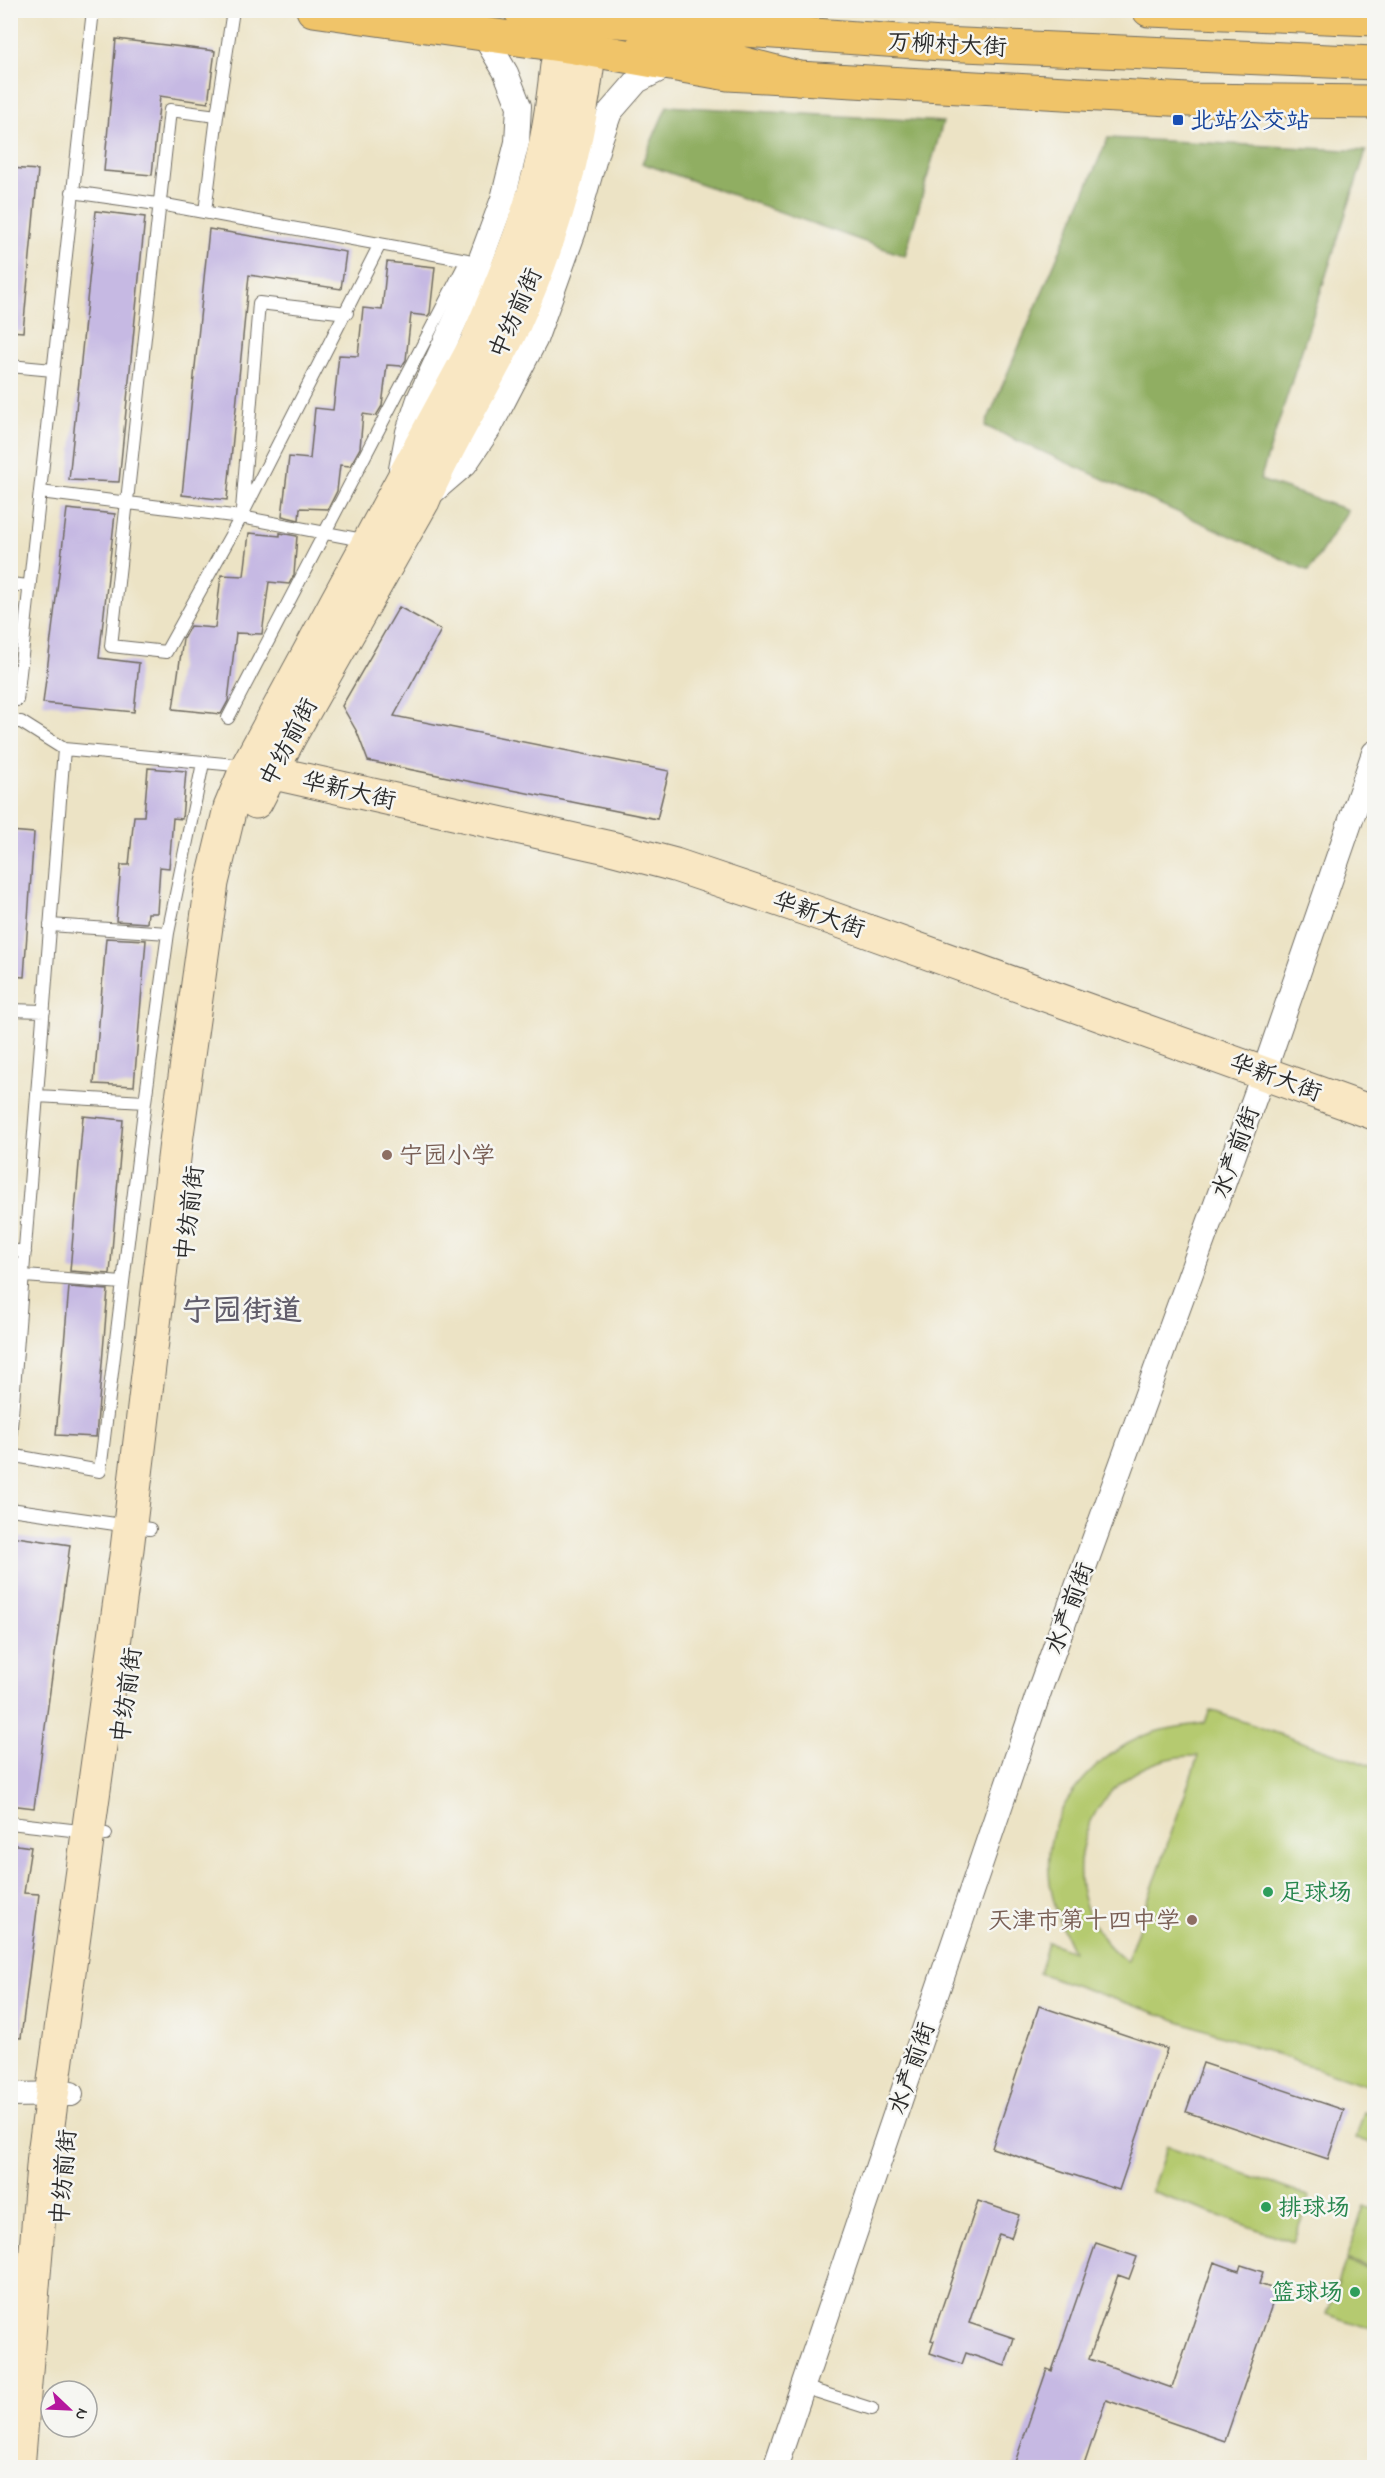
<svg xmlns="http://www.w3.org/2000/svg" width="1385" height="2478" font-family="'Indie Flower','LXGW WenKai TC',sans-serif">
<rect width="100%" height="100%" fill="#f6f6f2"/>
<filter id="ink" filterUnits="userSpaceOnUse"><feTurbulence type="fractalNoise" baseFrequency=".0167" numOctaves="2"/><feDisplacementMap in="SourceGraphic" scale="12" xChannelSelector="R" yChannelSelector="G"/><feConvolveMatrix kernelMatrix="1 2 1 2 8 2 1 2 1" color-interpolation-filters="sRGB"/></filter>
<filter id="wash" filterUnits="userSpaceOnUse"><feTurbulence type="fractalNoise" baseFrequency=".008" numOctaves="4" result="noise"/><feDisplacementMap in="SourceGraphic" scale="24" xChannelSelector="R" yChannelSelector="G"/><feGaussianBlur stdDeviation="1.35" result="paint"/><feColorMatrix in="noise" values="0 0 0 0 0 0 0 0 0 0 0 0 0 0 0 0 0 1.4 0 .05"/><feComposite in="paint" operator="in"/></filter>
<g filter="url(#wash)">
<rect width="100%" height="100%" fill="#ece3c5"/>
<path fill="#b5ca6f" stroke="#707a4d" stroke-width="1.5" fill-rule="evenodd" d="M 1210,1710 L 1374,1767 L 1374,2088 L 1039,1973 L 1048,1942 L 1073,1951 C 1057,1919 1044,1882 1050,1845 C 1058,1794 1107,1747 1155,1732 C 1171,1727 1188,1726 1205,1723 ZM 1198,1756 L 1127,1961 L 1126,1961 C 1036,1891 1087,1755 1198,1756 Z
M 1364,2111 L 1374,2115 L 1374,2144 L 1356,2138 Z
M 1167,2146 L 1310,2197 L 1293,2242 L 1151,2192 Z
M 1364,2206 L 1374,2210 L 1374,2269 L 1346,2259 Z
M 1346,2261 L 1374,2271 L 1374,2330 L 1327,2314 Z"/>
<path fill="#90ae62" stroke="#5e6c46" stroke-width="1.5" d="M 667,106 L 943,122 L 905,256 L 642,163 Z
M 1108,138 L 1366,151 L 1260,480 L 1348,510 L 1309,571 L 985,426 Z"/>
<g id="blocks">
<path fill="#c6b9e3" d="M 116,39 L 215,51 L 208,103 L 160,96 L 152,175 L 104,171 Z
M 10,168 L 38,170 L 23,332 L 10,331 Z
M 96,211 L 145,217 L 119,482 L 69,480 Z
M 209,229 L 346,252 L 341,289 L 249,275 L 227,500 L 182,495 Z
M 387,262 L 435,267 L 430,313 L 428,316 L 411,314 L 406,360 L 402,366 L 387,365 L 382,406 L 376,416 L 363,414 L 360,448 L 350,466 L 340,465 L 337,491 L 328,509 L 300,508 L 299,520 L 282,516 L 289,457 L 310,459 L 315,408 L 333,410 L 339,355 L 358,356 L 363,308 L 382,310 Z
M 67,509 L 115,514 L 99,658 L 139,663 L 134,712 L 43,703 Z
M 249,533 L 280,536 L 280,533 L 297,536 L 294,575 L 289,584 L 269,582 L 262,634 L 236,633 L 228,701 L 221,714 L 173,709 L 183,639 L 190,626 L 215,628 L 221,575 L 244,576 Z
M 399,607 L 441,630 L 394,716 L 669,771 L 657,819 L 368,761 L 357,732 L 342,706 Z
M 148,768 L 186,771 L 182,819 L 173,818 L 169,868 L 160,867 L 157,913 L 148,913 L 147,923 L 116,921 L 121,865 L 129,865 L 134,816 L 144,816 Z
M 10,831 L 34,833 L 24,977 L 10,976 Z
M 106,938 L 146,940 L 134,1086 L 94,1084 Z
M 83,1116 L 123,1120 L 110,1274 L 70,1271 Z
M 69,1287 L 108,1290 L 96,1437 L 56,1435 Z
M 10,1536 L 70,1545 L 34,1808 L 10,1805 Z
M 10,1844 L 31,1847 L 24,1893 L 39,1894 L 21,2038 L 10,2037 Z
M 1039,2006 L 1167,2049 L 1119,2190 L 992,2148 Z
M 1203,2063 L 1344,2110 L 1328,2159 L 1186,2112 Z
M 978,2201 L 1019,2215 L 1011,2238 L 999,2234 L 969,2323 L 1014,2338 L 1005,2366 L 966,2353 L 962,2364 L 930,2353 L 934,2341 L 931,2340 Z
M 1096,2243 L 1137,2257 L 1129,2279 L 1118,2275 L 1089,2359 L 1172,2388 L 1214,2262 L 1239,2271 L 1241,2265 L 1263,2272 L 1259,2284 L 1277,2290 L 1225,2441 L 1106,2400 L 1083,2468 L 1013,2468 L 1047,2369 L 1052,2371 Z"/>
</g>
</g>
<g filter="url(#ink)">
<use href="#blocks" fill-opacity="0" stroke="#6f6b61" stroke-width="1.5"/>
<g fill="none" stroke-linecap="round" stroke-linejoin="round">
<g stroke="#6f6b61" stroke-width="14">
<path id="lane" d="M 217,116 L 170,110 L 111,646 L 166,652 L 241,517 L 380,244
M 72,192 L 171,206 L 467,260 L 228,718
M 205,212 L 217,116 L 233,10
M 10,366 L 53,370
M 40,492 L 241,517 L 368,541
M 242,510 L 259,303 L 347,313
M 10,584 L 29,586
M 17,700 L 93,10
M 10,722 L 21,722 L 64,749 L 246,766
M 50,925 L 168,933
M 10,1010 L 44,1011
M 37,1096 L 145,1102
M 10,1250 L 25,1252
M 24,1276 L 123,1283
M 10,1440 L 64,749
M 10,1455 L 100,1471 L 145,1102 L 168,933 L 203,763
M 10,1509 L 150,1529
M 10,1823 L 106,1834
M 803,2387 L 872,2409"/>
</g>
<g stroke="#6f6b61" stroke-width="26">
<path id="street" d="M 401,469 L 408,432 L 419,399 L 469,291 L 503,199 L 517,142 L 519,106 L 506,73 L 483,34
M 429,495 L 465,464 L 490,427 L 535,340 L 574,231 L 600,140 L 610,112 L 637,81 L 670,64
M 10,2095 L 71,2094
M 775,2468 L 1042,1683 L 1264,1072 L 1374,753"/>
</g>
<g stroke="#6f6b61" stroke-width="35">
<path id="secondary" d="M 251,768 L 611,848 L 675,865 L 806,909 L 1374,1113
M 256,802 L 289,738 L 423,501 C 449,439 487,383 515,322 C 551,243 576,156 587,69
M 18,2468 L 44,2154 L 127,1549 L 176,1142 L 212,883 L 230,808 L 247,767 L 476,344 C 499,289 524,233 539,174 C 548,138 553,102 557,65"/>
</g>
<g stroke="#6f6b61" stroke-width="35">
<path id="primary" d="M 313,10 L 574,47 L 728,74 L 1188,100 L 1374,102"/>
</g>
<g stroke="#6f6b61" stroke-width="35">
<path id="highway" d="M 520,10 L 562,17 L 942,44 L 1374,63
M 1149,10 L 1374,19
M 645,38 L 799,78"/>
</g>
<use href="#lane" stroke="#fff" stroke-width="12"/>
<use href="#street" stroke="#fff" stroke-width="24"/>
<use href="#secondary" stroke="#f9e7c3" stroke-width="33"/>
<use href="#primary" stroke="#f0c469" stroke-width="33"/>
<use href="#highway" stroke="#f0c469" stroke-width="33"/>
</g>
</g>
<rect fill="#1a4fb4" stroke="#f6f6f2" stroke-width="2" x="1172" y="114" width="12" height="12" rx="3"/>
<g fill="#8d6e63" stroke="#f6f6f2" stroke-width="2">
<circle cx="387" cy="1155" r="6"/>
<circle cx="1192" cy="1920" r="6"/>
</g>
<g fill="#2e9e5b" stroke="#f6f6f2" stroke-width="2">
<circle cx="1268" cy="1892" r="6"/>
<circle cx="1266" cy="2207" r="6"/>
<circle cx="1355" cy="2292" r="6"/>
</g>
<g text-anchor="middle" stroke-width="5" stroke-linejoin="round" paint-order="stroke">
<g font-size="24" fill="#2b2b2b" stroke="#f6f6f2">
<text transform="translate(947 44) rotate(3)" y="8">万柳村大街</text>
<text transform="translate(515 313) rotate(-66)" y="8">中纺前街</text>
<text transform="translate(288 742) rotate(-62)" y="8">中纺前街</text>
<text transform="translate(349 790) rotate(13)" y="8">华新大街</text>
<text transform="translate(819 914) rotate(19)" y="8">华新大街</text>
<text transform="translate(1276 1077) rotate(20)" y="8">华新大街</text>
<text transform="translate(1235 1152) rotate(-70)" y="8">水产前街</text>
<text transform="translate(189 1213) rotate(-83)" y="8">中纺前街</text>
<text transform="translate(1069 1608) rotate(-70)" y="8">水产前街</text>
<text transform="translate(126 1695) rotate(-82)" y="8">中纺前街</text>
<text transform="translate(911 2068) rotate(-71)" y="8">水产前街</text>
<text transform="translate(63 2177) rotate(-85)" y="8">中纺前街</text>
</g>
<g font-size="24" fill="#164399" stroke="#f6f6f2" text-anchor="start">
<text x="1190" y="128">北站公交站</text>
</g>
<g font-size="24" fill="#785e54" stroke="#f6f6f2" text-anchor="start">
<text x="399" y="1163">宁园小学</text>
<text x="1180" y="1928" text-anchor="end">天津市第十四中学</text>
</g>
<g font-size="24" fill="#27864d" stroke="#f6f6f2" text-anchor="start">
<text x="1280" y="1900">足球场</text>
<text x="1278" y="2215">排球场</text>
<text x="1343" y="2300" text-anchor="end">篮球场</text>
</g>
<g font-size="30" font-weight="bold" fill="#615d6b" stroke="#f6f6f2">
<text x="242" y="1320">宁园街道</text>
</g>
</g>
<rect width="1385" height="2478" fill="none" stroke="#f6f6f2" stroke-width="36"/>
<g transform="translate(69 2409) rotate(113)"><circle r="28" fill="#f6f6f2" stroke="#a5a5a2" stroke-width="1.5"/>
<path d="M0-4.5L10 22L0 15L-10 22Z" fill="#b5179e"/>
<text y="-9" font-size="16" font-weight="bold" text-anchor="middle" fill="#2b2b2b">N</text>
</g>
</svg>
